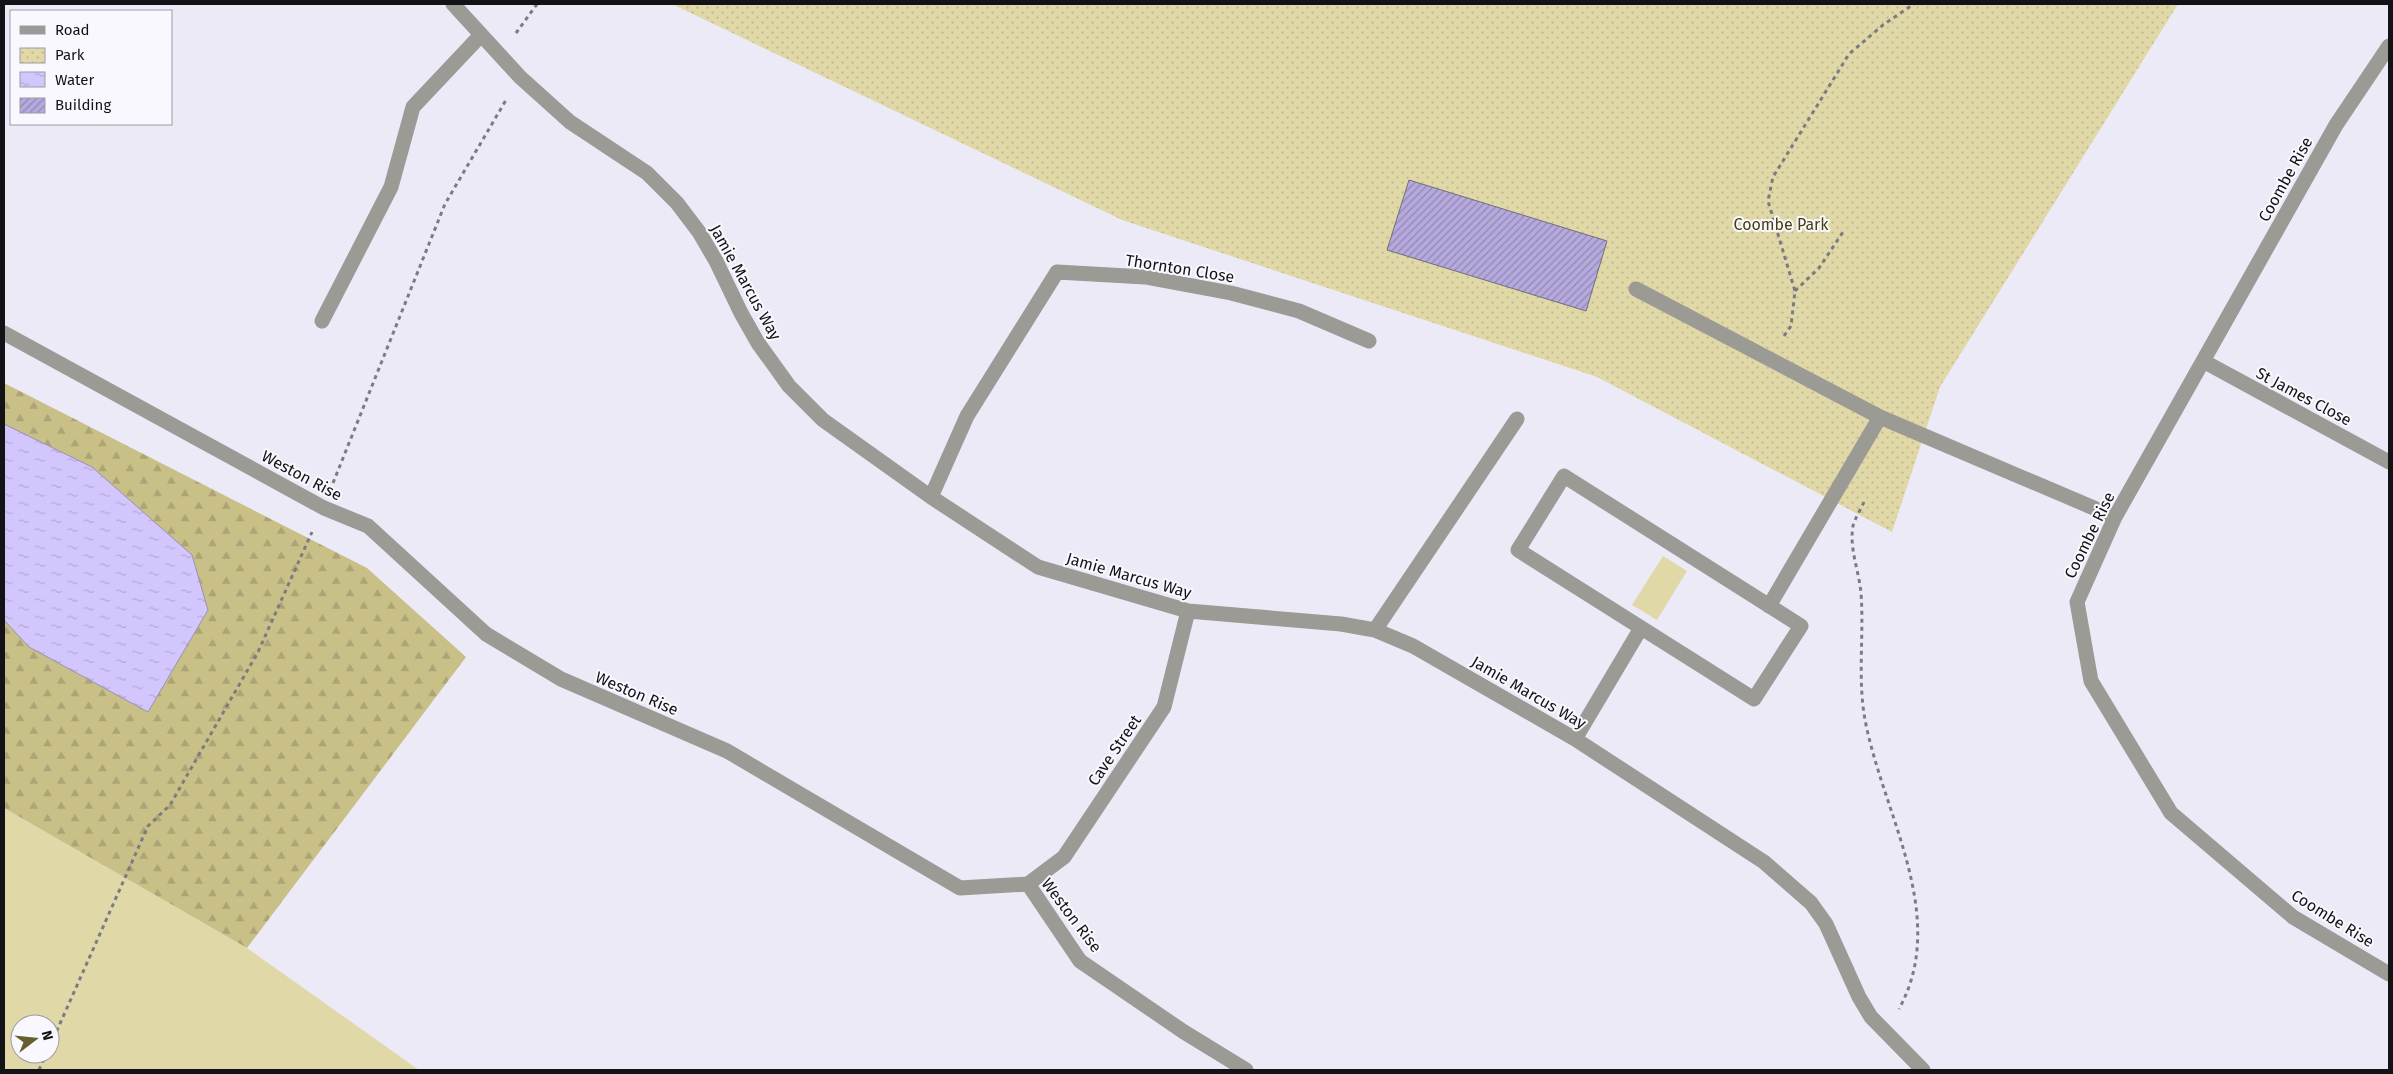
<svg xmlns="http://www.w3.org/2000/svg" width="2393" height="1074" font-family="'Fira Sans',sans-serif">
<defs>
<pattern id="forest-firs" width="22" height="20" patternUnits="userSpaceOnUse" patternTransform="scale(1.25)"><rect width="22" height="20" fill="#c9c088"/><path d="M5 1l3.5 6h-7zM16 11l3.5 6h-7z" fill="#aca475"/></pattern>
<pattern id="park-dots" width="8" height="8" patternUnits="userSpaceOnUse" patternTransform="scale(1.25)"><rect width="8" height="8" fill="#e0d8a7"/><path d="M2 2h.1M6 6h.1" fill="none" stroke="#bfb88f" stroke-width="1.8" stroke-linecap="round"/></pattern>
<pattern id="water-ripples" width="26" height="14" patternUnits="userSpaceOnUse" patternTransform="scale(1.25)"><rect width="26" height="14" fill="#d2c6fc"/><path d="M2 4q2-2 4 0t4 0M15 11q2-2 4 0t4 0" fill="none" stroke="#b3a9d7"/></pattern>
<pattern id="building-hatch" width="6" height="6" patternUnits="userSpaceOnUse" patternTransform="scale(1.25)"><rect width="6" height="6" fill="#b5a9dd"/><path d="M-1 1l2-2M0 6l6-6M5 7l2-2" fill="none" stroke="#9288b2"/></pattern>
</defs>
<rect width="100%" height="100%" fill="#eceaf7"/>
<path fill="#e0d8a7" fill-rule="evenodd" d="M 1663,556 L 1687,571 L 1657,620 L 1632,605 Z
M 4,808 L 247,948 L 419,1070 L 4,1070 ZM 20,1024 L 50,1024 L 50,1054 L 20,1054 Z"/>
<path fill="url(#forest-firs)" d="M 4,383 L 367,568 L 466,657 L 247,948 L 4,808 Z"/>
<path fill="url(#park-dots)" d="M 672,4 L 2178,4 L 1940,387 L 1892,532 L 1597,377 L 1122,220 Z"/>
<path fill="url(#water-ripples)" stroke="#9990b7" d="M 4,424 L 92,467 L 192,555 L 208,610 L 148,712 L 29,647 L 4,620 Z"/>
<path fill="url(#building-hatch)" stroke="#706e79" d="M 1409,180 L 1607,241 L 1586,311 L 1387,250 Z"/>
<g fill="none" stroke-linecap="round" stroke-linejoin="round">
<path stroke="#7c7b83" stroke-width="3" stroke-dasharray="4 4" stroke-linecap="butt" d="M 516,33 L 537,4
M 1795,291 L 1819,268 L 1843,232
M 1784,336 L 1791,326 L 1795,291 L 1768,201 L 1773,177 L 1849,54 L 1883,25 L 1914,4
M 333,483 L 445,204 L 506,100
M 1864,502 C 1861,509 1855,518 1853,526 C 1849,548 1859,571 1861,593 C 1864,634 1858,673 1864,714 C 1880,810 1951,914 1899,1009
M 50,1046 L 148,826 L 170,805 L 258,652 L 312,532
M 39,1070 L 46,1054"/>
<path stroke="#9b9a95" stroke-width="15" d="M 453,4 L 520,77 L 570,122 L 647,173 L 677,203 L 699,232 L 716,261 L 741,313 L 758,343 L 789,386 L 823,420 L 931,497 L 1038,567 L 1188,611 L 1341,624 L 1375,630 L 1413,646 L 1575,739 L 1764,862 L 1811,903 L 1826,924 L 1859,997 L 1871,1017 L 1923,1070
M 2389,46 L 2336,125 L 2203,361 L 2115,517 L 2077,602 L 2091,681 L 2171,813 L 2293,917 L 2389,974
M 1636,289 L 1880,417 L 2115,517
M 322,321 L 391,187 L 413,107 L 480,36
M 4,333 L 324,508 L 368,526 L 486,634 L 561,679 L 727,751 L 960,888 L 1028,884 L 1080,961 L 1184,1032 L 1246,1070
M 2203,361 L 2389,462
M 1564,476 L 1801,626 L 1754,699 L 1518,550 Z
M 931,497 L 967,416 L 1057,272 L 1145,277 L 1231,293 L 1299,311 L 1369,341
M 1769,606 L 1880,417
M 1375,630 L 1517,419
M 1575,739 L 1641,628
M 1028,884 L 1064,857 L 1164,707 L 1188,611"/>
</g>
<g text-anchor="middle" stroke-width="4" stroke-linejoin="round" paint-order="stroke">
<g font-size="16" fill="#131317" stroke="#f9f8fe">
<text transform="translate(2285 179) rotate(-61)" y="6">Coombe Rise</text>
<text transform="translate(1180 268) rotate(9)" y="6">Thornton Close</text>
<text transform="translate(746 282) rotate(61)" y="6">Jamie Marcus Way</text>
<text transform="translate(2304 396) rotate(28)" y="6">St James Close</text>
<text transform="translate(302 475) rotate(28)" y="6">Weston Rise</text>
<text transform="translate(2089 535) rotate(-64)" y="6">Coombe Rise</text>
<text transform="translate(1129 575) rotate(16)" y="6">Jamie Marcus Way</text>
<text transform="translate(1529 692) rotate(30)" y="6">Jamie Marcus Way</text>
<text transform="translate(637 693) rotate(23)" y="6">Weston Rise</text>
<text transform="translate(1114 750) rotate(-56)" y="6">Cave Street</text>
<text transform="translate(1072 915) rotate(53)" y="6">Weston Rise</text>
<text transform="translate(2333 918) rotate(32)" y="6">Coombe Rise</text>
</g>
<g font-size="16" fill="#463f12" stroke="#f9f8fe">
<text x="1781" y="230">Coombe Park</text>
</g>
</g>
<rect width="2393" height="1074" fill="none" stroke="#131317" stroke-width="10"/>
<rect x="10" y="10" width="162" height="115" fill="#f9f8fe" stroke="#9d9ca2"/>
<rect x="20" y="26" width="25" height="8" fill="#9b9a95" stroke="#9d9ca2"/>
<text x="55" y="35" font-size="15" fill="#131317">Road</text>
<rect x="20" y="48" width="25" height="15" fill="url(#park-dots)" stroke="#9d9ca2"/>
<text x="55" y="60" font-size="15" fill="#131317">Park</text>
<rect x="20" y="72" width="25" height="15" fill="url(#water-ripples)" stroke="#9d9ca2"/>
<text x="55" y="85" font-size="15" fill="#131317">Water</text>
<rect x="20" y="98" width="25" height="15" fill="url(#building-hatch)" stroke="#9d9ca2"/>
<text x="55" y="110" font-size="15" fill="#131317">Building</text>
<g transform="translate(35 1039) rotate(74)"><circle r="24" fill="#f9f8fe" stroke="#9d9ca2"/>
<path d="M0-4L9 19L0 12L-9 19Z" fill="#675f2b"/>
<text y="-8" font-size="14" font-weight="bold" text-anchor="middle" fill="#131317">N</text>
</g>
</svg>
